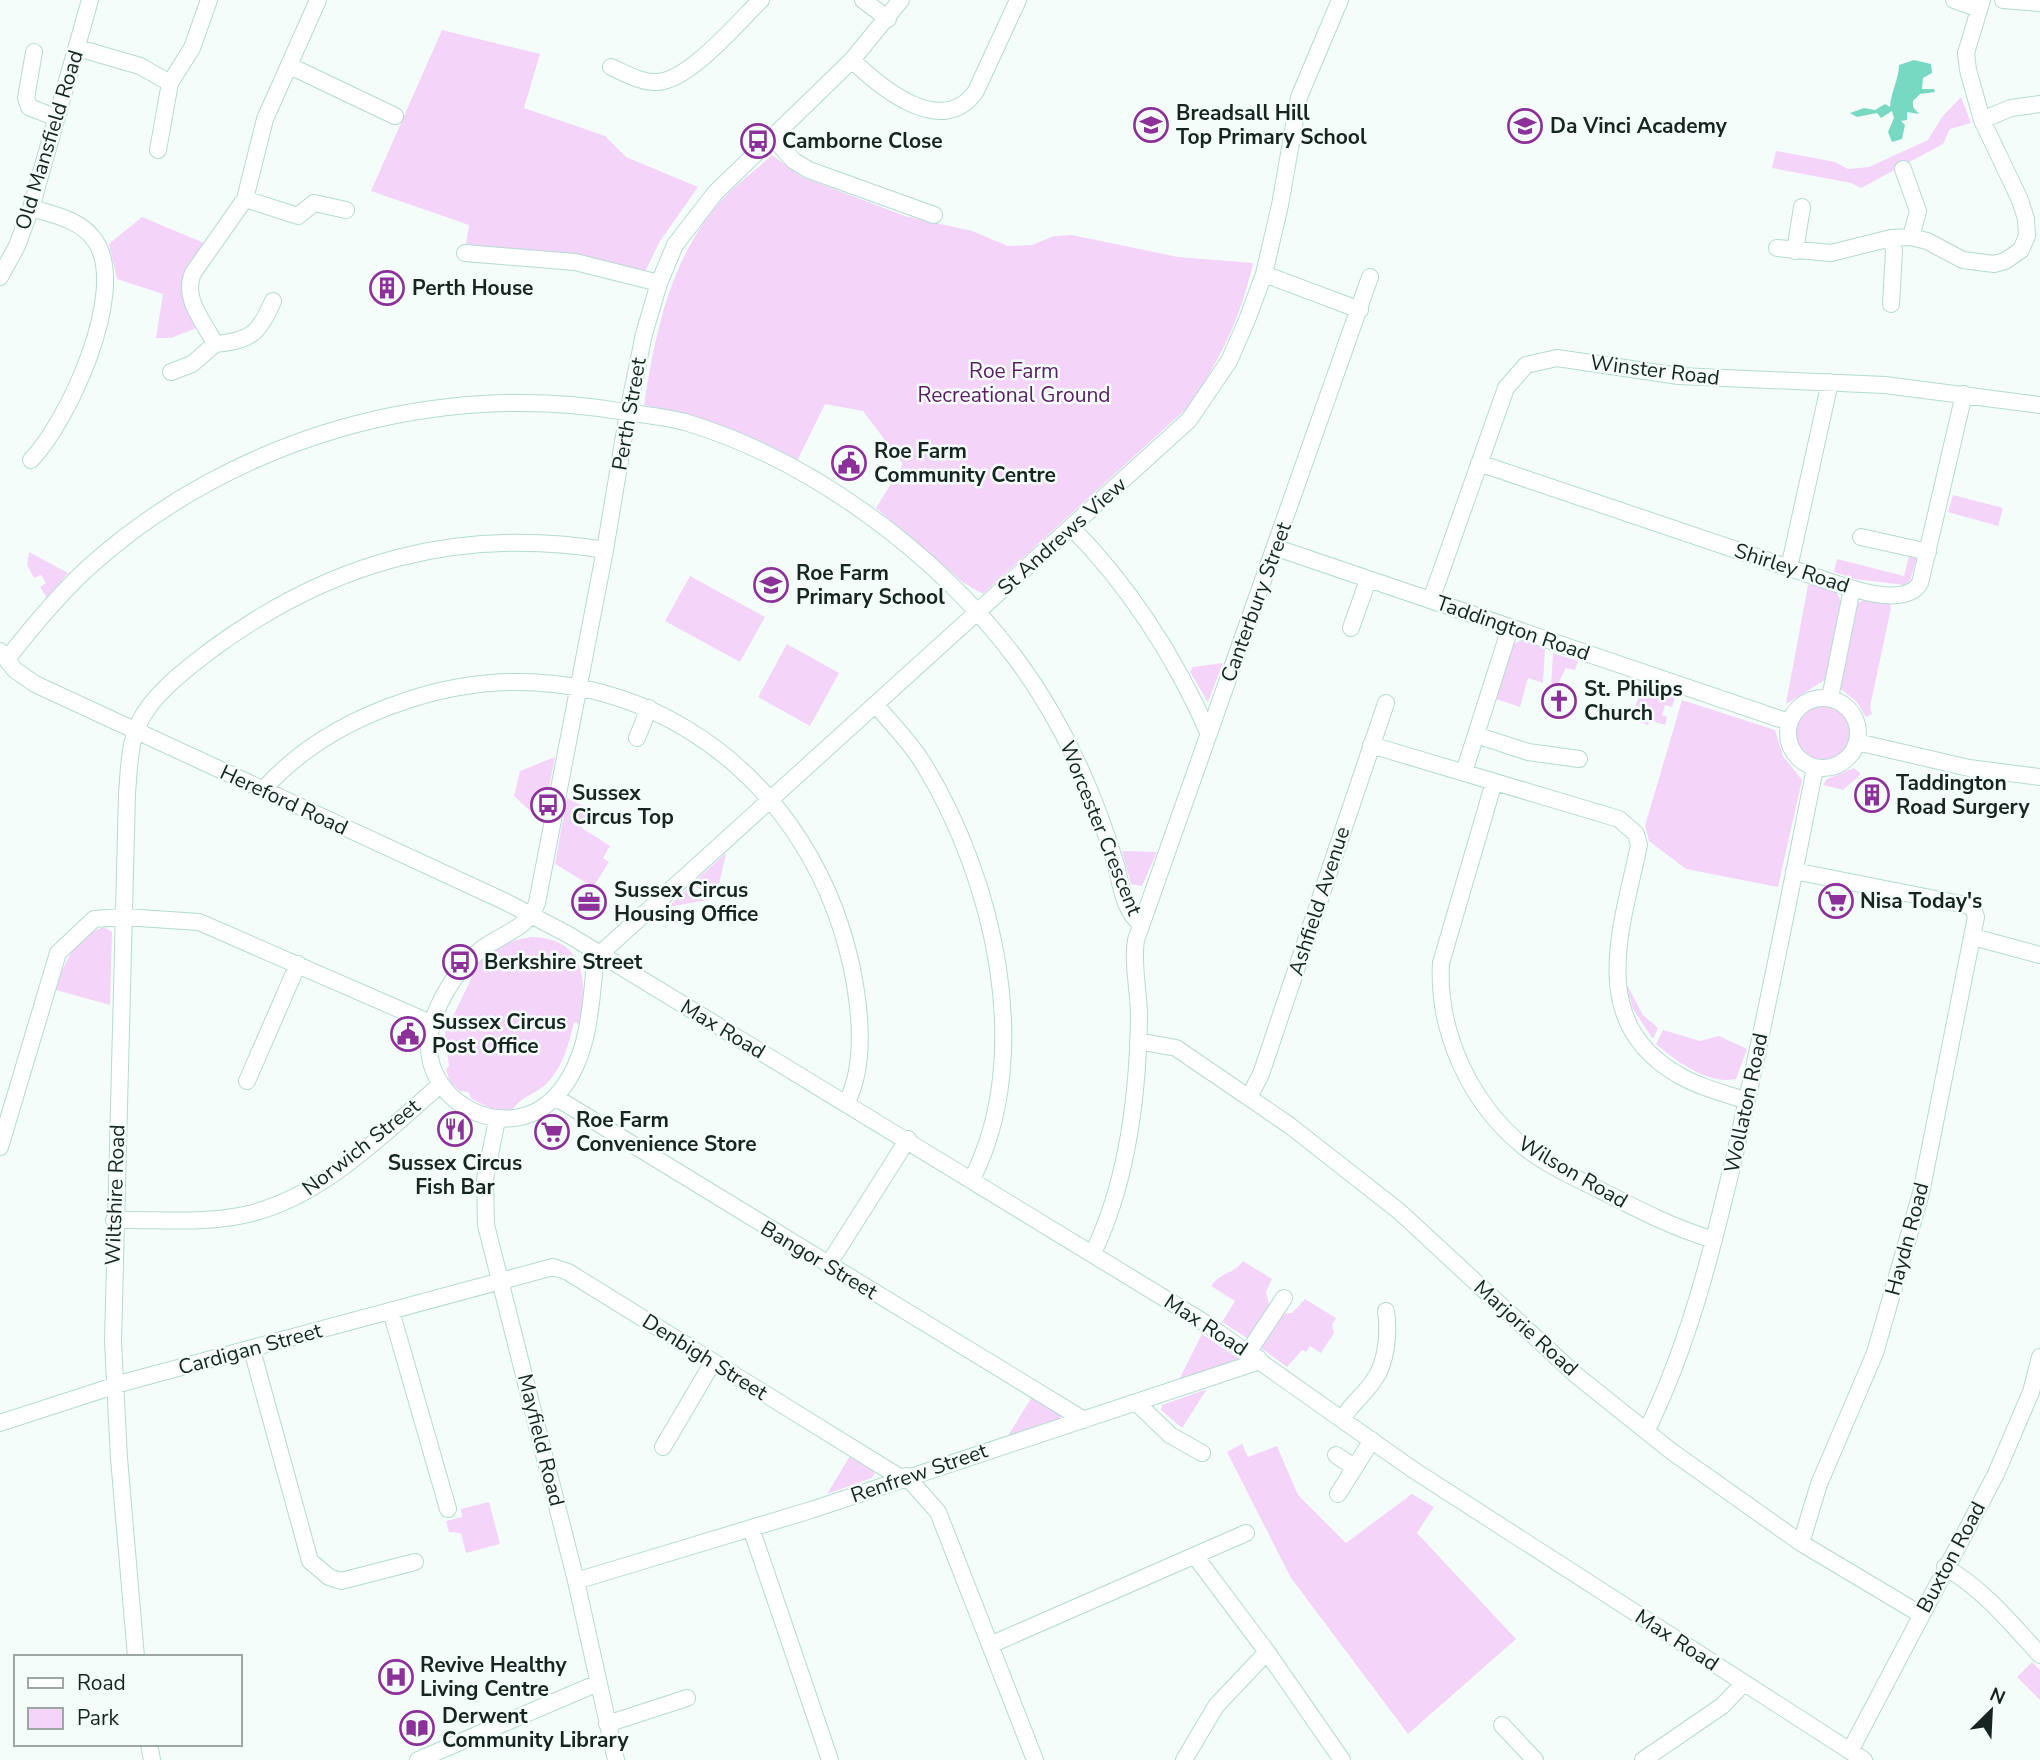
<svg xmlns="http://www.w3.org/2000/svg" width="2040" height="1760" font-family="'Nunito Sans',sans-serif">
<rect width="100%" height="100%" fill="#f5fdfb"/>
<path fill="#f4d4f8" d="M 442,30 L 540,54 L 524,108 L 605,136 L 626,157 L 698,187 L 660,241 L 645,272 L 557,254 L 466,244 L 469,225 L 371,191 Z
M 1961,97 L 1971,123 L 1950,129 L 1943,144 L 1861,188 L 1851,183 L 1772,168 L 1776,151 L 1835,162 L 1848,169 L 1869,167 L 1928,140 L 1942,117 Z
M 772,155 L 802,177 L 905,216 L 972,231 L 1008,246 L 1032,245 L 1054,236 L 1072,235 L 1178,257 L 1253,263 C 1241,317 1219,364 1186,409 L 983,594 L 964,583 L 876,508 L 903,464 L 863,411 L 825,404 L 797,461 L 700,418 L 644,405 C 656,331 669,261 720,202 C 735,185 755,171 772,155 Z
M 142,217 L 204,243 C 178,276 175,292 199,327 L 171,338 L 156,338 L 163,294 L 117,279 L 109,244 Z
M 1953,495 L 2003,508 L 1998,526 L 1948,512 Z
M 29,552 L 68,573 L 47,598 L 40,587 L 46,583 L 41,575 L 34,578 L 27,565 Z
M 1909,556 L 1917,557 L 1910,581 L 1904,585 L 1855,579 L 1834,572 L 1837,559 L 1904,576 Z
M 690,576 L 765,617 L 740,662 L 665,621 Z
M 1812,583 L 1835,591 L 1842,602 L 1825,680 L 1786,704 L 1808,585 Z
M 1867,599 L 1889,603 L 1891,608 L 1870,707 L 1872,714 L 1866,717 L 1857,702 L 1841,689 L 1841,683 L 1858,603 Z
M 1522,640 L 1545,648 L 1543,683 L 1528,678 L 1520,707 L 1496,699 L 1513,644 Z
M 787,644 L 839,673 L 810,726 L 758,697 Z
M 1553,653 L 1578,661 L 1575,670 L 1566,668 L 1556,688 L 1551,686 Z
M 1223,663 L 1208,702 L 1190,672 L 1193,667 Z
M 1644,680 L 1677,691 L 1672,707 L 1665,705 L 1662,715 L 1667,717 L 1665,725 L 1650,720 L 1648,725 L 1631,719 Z
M 1682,700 L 1775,730 L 1783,756 L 1802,780 L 1778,887 L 1686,869 L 1649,841 L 1645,826 Z
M1795 733a28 28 0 1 1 56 0a28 28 0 1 1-56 0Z
M 555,757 L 542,822 L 514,796 L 520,771 Z
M 1854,768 L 1861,774 L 1843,790 L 1823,785 L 1827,779 Z
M 567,798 L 591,810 L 582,828 L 610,846 L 603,858 L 609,862 L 593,887 L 555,864 Z
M 1122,851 L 1157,852 L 1142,886 L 1131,884 Z
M 726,853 L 718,889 L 713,894 L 691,885 Z
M 687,889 L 708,900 L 668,907 Z
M 104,927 L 112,932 L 110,1005 L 56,990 C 63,964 75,936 104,927 Z
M 532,937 C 588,939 585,982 583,1026 L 574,1022 C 569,1044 563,1067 547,1083 C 536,1094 518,1098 512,1111 L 496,1111 L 472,1099 L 468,1092 L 460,1091 L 450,1082 L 446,1069 L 449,1066 L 445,1033 L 472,977 L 469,972 C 485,951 506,940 532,937 Z
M 1625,981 L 1643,1015 L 1658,1028 L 1653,1039 L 1633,1009 Z
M 1663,1030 L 1700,1041 L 1719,1036 L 1747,1049 L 1736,1079 C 1708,1085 1677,1062 1656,1044 Z
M 1243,1261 L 1272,1279 L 1266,1292 L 1270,1309 L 1250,1340 L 1222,1322 L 1235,1301 L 1211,1286 C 1222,1271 1234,1274 1243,1261 Z
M 1305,1299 L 1336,1318 L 1332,1325 L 1334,1333 L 1321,1353 L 1310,1346 L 1306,1352 L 1302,1350 L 1287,1367 L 1257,1345 L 1278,1314 L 1292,1313 Z
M 1202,1334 L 1239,1359 L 1179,1380 Z
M 1207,1389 L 1182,1428 L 1161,1410 L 1162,1405 Z
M 1032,1397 L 1061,1416 L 1059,1420 L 1007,1437 Z
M 1242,1444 L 1248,1457 L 1277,1446 L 1298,1495 L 1346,1543 L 1412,1494 L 1434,1507 L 1417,1533 L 1516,1639 L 1408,1734 L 1291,1578 L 1227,1452 Z
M 850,1456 L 873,1471 L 875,1473 L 872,1478 L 827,1494 Z
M 489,1502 L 500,1544 L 466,1553 L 461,1533 L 449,1532 L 446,1521 L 462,1517 L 461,1509 Z
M 2032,1662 L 2040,1670 L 2040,1700 L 2017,1677 Z"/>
<path fill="#78d9c2" d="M 1914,60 L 1931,64 L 1932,73 L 1923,78 L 1922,89 L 1934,89 L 1935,92 L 1920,94 L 1913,101 L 1913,107 L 1919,114 L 1907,112 L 1907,120 L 1901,121 L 1905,125 L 1902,139 L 1892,142 L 1888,132 L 1894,118 L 1892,111 L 1881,118 L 1877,113 L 1857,117 L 1850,113 L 1864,108 L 1875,110 L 1885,104 L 1890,107 C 1891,91 1899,79 1899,65 Z"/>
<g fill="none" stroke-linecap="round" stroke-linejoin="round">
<g stroke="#b4dbd0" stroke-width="18">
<path id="minor" d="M 863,0 L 888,19
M 1954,0 L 1979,9
M 2003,0 L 2040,3
M 78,48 L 140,66 L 170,83
M 34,52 L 26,98 L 29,107 L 57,118
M 852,60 C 882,89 943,139 976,91 L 1018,0
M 290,66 L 395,116
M 611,67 C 625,73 641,83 657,82 C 689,81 737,23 761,0
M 1982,120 L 2011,108 L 2040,104
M 773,138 L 794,161 L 809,170 L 934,215
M 158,150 L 170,83 L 192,48 L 209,0
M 1903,169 L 1918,211 L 1911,237
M 245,199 L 298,216 L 314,203 L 346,210
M 1891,238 L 1894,251 L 1891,304
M 1777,248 L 1831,253 L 1891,238 L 1911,237 L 1927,241 L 1963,260 L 1994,264 L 2005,261 L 2021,250 L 2027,236 L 2026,219 L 2020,200 L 1982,120 L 1968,70 L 1966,53 L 1982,0
M 1795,251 L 1802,207
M 465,253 L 575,262 L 659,283
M 1264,274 L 1360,310
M 0,277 L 17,246 L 31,208 L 90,0
M 273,301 C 259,333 251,341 215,344 C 204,321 182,299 193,273 L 245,199 L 265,119 L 318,0
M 171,372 L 192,364 L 215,344
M 31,460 C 68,422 128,292 96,242 C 82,220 55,215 31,208
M 1479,463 L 1834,583 C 1856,590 1906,607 1920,583 L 1964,394
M 1071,527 C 1131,588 1175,657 1209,734
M 1861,537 L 1928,552
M 1277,548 L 1789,722
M 1789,568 L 1830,382
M 1431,600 L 1506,388 L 1526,365 L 1557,358 L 1679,376 L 1885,385 L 2040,405
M 1351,628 L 1368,580
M 0,651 L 15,670 L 35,684 L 506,902 L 569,935 L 1205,1323 L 1412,1469 L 1864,1760
M 7,659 C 32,627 59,594 90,566 C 234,437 437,379 626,412 C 645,415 666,417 685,422 C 812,460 938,554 1017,660 C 1062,721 1094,792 1116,865 C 1121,885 1124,912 1141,924
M1788 733a35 35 0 1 1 70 0a35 35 0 1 1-70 0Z
M 1830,698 L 1852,589
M 876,705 C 891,723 910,742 923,763 C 993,877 1036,1053 972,1179
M 1476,735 L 1528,752 L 1579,759
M 637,738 L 649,708
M 1857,742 L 1969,768 L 2040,777
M 1371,745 L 1619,819 L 1636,834 L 1639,845 C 1622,927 1586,1021 1677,1074 C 1698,1087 1724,1093 1747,1101
M 1464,772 L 1510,628
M 1494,782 L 1441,963 C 1437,1031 1470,1103 1523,1146 C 1546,1165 1576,1178 1602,1191 C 1639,1210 1674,1228 1714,1240
M 263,790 C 301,747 351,719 405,701 C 609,632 805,758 851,964 C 860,1006 867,1064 846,1104
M 1794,871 L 1966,905 L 1973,908 L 1976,917 L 1921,1193 L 1875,1353 L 1819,1484 L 1801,1543
M 1973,937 L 2040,955
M 596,952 C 591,1001 591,1059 555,1097 C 507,1148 418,1101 430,1033 C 435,1005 456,970 478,952 C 499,934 528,930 537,903 L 605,550 L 628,412 L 644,334 L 659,283 L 675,245 L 715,193 L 852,60 L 901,0
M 600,954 L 1189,420 L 1229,361 L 1247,320 L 1264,274 L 1280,205 L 1299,97 L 1340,0
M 1138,1041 L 1176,1048 L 1289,1125 L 1400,1212 L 1576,1375 L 1671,1451 L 1801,1543 L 1920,1614
M 247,1081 L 298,964
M 555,1097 L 1084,1420
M 1249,1097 L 1261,1074 L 1386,703
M 497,1120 L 485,1179 L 486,1225 L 576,1581 L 616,1760
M 0,1147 L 58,953 L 94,919 L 124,917 L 199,922 L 433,1024
M 114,1220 C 157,1219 202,1224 244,1215 C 320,1199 382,1135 440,1085
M 1093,1253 C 1128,1181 1138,1095 1139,1016 C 1139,991 1132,964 1136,940 L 1370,277
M 828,1265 L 908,1139
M 391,1311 L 448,1509
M 252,1350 L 310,1561 L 329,1577 L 341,1581 L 415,1562
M 1249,1351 L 1284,1298
M 1138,1404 L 1170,1435 L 1202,1453
M 1343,1418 C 1351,1404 1365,1394 1374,1380 C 1387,1362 1389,1332 1386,1311
M 0,1423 L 126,1382 L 553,1267 L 568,1272 L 901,1478
M 1647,1430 C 1689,1344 1712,1251 1734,1158 C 1764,1028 1789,898 1815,768
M 663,1447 L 713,1362
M 1336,1455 L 1354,1467
M 906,1476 L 938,1512 L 1035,1760
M 1338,1494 L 1372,1440
M 751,1528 L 830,1760
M 1195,1556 L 1267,1652 L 1342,1760
M 1945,1567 C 1983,1589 2011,1623 2040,1655
M 576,1581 L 811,1510 L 1254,1363 L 1258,1358
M 990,1645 L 1246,1533
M 136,1657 L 119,1458 L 113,1342 L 127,793 C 129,771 129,746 138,725 C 151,695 185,670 211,650 C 330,562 458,526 605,550
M 607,1724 L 687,1698
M 1502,1725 L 1535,1760
M 149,1744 L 152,1760
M 1850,1751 L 1996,1474 L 2031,1392 L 2040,1357
M 418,1760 L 598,1683
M 1184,1760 L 1216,1706 L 1267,1652
M 1643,1760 L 1722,1706 L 1744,1683"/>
</g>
<use href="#minor" stroke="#fff" stroke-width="16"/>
</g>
<defs>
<g id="school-ring" transform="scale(1.75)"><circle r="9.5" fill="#f5fdfb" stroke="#8c309a" stroke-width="1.5"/><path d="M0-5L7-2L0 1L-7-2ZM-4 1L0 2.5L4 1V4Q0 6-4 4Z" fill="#8c309a"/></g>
<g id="bus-ring" transform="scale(1.75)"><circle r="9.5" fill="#f5fdfb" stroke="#8c309a" stroke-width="1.5"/><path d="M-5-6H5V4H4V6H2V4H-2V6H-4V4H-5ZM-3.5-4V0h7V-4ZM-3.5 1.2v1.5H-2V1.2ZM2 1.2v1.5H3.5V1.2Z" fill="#8c309a"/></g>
<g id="building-ring" transform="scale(1.75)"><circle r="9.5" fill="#f5fdfb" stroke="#8c309a" stroke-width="1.5"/><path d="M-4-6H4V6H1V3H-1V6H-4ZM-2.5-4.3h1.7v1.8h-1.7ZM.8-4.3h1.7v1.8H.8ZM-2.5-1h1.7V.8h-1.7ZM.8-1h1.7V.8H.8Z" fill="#8c309a"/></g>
<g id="civic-ring" transform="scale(1.75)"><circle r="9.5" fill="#f5fdfb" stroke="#8c309a" stroke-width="1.5"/><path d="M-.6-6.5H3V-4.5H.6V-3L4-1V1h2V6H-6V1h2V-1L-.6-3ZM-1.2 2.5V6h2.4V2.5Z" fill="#8c309a"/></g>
<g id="church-ring" transform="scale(1.75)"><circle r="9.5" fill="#f5fdfb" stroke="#8c309a" stroke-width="1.5"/><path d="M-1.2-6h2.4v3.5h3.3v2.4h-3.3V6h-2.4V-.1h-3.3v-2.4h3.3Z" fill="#8c309a"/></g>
<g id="supermarket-ring" transform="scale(1.75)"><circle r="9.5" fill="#f5fdfb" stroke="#8c309a" stroke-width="1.5"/><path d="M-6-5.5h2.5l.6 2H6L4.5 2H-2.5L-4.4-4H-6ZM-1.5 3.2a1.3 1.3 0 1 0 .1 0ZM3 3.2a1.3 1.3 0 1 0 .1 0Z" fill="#8c309a"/></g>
<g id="office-ring" transform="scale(1.75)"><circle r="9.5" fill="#f5fdfb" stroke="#8c309a" stroke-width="1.5"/><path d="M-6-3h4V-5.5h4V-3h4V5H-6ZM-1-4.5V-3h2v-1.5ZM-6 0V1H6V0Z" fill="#8c309a"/></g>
<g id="restaurant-ring" transform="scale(1.75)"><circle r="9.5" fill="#f5fdfb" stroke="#8c309a" stroke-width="1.5"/><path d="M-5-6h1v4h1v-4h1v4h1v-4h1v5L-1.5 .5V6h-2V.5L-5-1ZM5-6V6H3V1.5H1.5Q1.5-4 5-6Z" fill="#8c309a"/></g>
<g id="hospital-ring" transform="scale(1.75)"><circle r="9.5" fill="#f5fdfb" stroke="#8c309a" stroke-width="1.5"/><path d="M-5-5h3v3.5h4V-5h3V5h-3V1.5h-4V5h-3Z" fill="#8c309a"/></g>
<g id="library-ring" transform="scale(1.75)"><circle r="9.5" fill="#f5fdfb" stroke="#8c309a" stroke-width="1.5"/><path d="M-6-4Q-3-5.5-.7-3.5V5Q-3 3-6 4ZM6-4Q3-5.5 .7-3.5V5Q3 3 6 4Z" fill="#8c309a"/></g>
</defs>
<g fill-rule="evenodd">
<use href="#school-ring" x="1151" y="125"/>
<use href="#school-ring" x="1525" y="126"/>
<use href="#bus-ring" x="758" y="141"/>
<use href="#building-ring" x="387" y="288"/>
<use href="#civic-ring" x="849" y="463"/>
<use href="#school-ring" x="771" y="585"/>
<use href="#church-ring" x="1559" y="701"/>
<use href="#building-ring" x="1872" y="795"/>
<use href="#bus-ring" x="548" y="805"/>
<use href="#supermarket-ring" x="1836" y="901"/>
<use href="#office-ring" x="589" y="902"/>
<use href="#bus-ring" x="460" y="962"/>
<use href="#civic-ring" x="408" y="1034"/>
<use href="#restaurant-ring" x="455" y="1129"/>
<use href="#supermarket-ring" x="552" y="1132"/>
<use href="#hospital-ring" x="396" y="1677"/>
<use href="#library-ring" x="417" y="1728"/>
</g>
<g text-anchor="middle" stroke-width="5" stroke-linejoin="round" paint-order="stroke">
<g font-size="21" font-weight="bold" fill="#162521" stroke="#f5fdfb" text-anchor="start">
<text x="1176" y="120">Breadsall Hill<tspan x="1176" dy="24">Top Primary School</tspan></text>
<text x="1550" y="133">Da Vinci Academy</text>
<text x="782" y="148">Camborne Close</text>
<text x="412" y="295">Perth House</text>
<text x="874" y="458">Roe Farm<tspan x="874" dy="24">Community Centre</tspan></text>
<text x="796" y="580">Roe Farm<tspan x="796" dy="24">Primary School</tspan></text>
<text x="1584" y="696">St. Philips<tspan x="1584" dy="24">Church</tspan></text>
<text x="1896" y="790">Taddington<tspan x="1896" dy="24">Road Surgery</tspan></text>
<text x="572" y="800">Sussex<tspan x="572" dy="24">Circus Top</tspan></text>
<text x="614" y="897">Sussex Circus<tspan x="614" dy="24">Housing Office</tspan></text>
<text x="1860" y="908">Nisa Today's</text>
<text x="484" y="969">Berkshire Street</text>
<text x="432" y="1029">Sussex Circus<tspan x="432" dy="24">Post Office</tspan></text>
<text x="576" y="1127">Roe Farm<tspan x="576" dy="24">Convenience Store</tspan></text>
<text x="455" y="1170" text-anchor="middle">Sussex Circus<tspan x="455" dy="24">Fish Bar</tspan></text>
<text x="420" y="1672">Revive Healthy<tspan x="420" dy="24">Living Centre</tspan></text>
<text x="442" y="1723">Derwent<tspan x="442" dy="24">Community Library</tspan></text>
</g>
<g font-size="21" fill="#162521" stroke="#f5fdfb">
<text transform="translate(49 140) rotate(-73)" y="7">Old Mansfield Road</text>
<text transform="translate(1655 370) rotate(7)" y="7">Winster Road</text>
<text transform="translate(629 414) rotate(-80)" y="7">Perth Street</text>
<text transform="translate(1062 536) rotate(-42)" y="7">St Andrews View</text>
<text transform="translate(1792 568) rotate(18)" y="7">Shirley Road</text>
<text transform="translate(1256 602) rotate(-70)" y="7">Canterbury Street</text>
<text transform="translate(1513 628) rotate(19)" y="7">Taddington Road</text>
<text transform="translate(284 800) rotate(25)" y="7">Hereford Road</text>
<text transform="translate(1101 828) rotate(68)" y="7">Worcester Crescent</text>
<text transform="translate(1319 901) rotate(-72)" y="7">Ashfield Avenue</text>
<text transform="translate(723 1029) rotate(31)" y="7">Max Road</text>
<text transform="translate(1746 1103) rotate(-78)" y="7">Wollaton Road</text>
<text transform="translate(361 1147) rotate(-38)" y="7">Norwich Street</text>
<text transform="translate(1573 1172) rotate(30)" y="7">Wilson Road</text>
<text transform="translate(115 1195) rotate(-88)" y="7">Wiltshire Road</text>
<text transform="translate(1907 1239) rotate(-75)" y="7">Haydn Road</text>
<text transform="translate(819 1260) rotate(31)" y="7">Bangor Street</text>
<text transform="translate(1206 1325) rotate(33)" y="7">Max Road</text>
<text transform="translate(1526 1328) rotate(42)" y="7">Marjorie Road</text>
<text transform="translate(250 1349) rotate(-15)" y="7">Cardigan Street</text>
<text transform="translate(705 1357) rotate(32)" y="7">Denbigh Street</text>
<text transform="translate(541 1440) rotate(76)" y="7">Mayfield Road</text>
<text transform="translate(919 1473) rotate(-19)" y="7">Renfrew Street</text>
<text transform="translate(1951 1557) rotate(-62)" y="7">Buxton Road</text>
<text transform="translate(1677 1640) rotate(33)" y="7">Max Road</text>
</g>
<g font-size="21" fill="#5a1d63" stroke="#f5fdfb">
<text x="1014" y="378">Roe Farm<tspan x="1014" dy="24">Recreational Ground</tspan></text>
</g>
</g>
<rect x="14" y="1655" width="228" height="91" fill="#f5fdfb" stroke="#9ca7a4" stroke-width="2"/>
<rect x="28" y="1678" width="35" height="10" fill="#ffffff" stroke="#9ca7a4" stroke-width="2"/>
<text x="77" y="1690" font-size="21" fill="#162521">Road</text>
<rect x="28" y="1708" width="35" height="21" fill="#f4d4f8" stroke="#9ca7a4" stroke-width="2"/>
<text x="77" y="1725" font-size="21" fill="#162521">Park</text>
<g transform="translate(1991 1711) rotate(24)" stroke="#f5fdfb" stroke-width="5" paint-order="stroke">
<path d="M0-5L12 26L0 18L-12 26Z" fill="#162521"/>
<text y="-10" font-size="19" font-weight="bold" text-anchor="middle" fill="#162521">N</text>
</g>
</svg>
